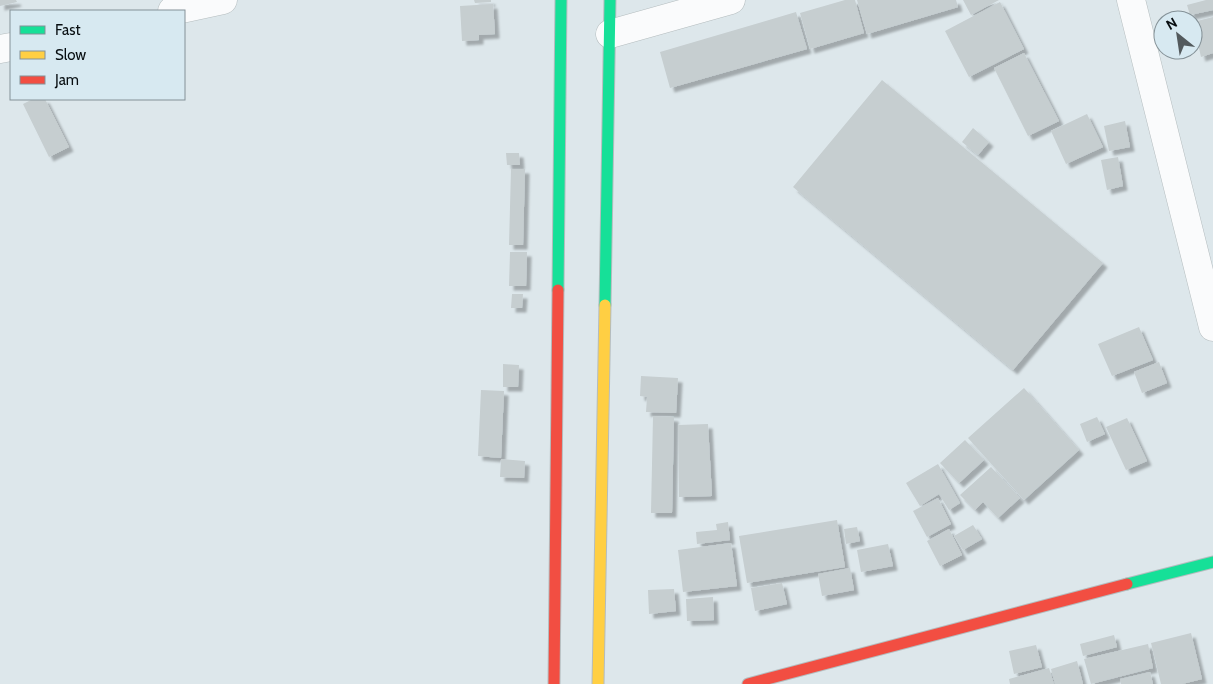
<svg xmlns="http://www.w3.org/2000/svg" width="1213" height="684" font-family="Cabin,sans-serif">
<defs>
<filter id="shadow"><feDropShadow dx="4.5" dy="4.5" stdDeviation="1" flood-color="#0004"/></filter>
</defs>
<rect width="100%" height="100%" fill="#dde7eb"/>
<path fill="#c6ced0" filter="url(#shadow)" d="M 0,0 L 16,0 L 17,2 L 0,6 Z
M 474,0 L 491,0 L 491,2 L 475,3 Z
M 845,0 L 855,0 L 864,33 L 810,49 L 800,13 Z
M 857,0 L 956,0 L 958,7 L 867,34 Z
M 963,0 L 999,0 L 971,15 Z
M 1206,0 L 1213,0 L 1213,10 L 1190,15 L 1187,5 Z
M 1000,2 L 1024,49 L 969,77 L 945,31 Z
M 493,4 L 495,34 L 479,35 L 479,40 L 462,41 L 460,6 Z
M 796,12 L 807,49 L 670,88 L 660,52 Z
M 1213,17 L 1213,53 L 1201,57 L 1193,22 Z
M 1024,53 L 1059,121 L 1028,136 L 994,68 Z
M 882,80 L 1103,263 L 1013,370 L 793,187 Z
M 33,99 L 45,99 L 69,147 L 49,157 L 23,104 Z
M 1087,114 L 1103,147 L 1066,164 L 1051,131 Z
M 1125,121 L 1130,147 L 1109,151 L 1104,126 Z
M 973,128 L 989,142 L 978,155 L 962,142 Z
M 506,153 L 519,153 L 520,165 L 507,165 Z
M 1118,157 L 1123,186 L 1107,190 L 1101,160 Z
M 511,169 L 525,169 L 523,245 L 509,245 Z
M 510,252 L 527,252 L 526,286 L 509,286 Z
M 512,294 L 523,294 L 522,308 L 511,308 Z
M 1139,327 L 1153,360 L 1112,376 L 1098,344 Z
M 1159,362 L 1167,383 L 1142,393 L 1134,372 Z
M 503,364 L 519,365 L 518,387 L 503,387 Z
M 641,376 L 678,378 L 676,413 L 646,412 L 647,397 L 640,396 Z
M 1024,388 L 1079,450 L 1024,500 L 968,438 Z
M 481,390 L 504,391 L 501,458 L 478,456 Z
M 653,416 L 674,417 L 672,513 L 651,513 Z
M 1097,417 L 1105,434 L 1087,442 L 1080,424 Z
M 1127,418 L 1147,461 L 1126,470 L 1106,427 Z
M 708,424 L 712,496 L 679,497 L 678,425 Z
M 965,440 L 984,460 L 959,483 L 940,463 Z
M 501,459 L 525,461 L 524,478 L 500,477 Z
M 938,464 L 960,503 L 949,510 L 939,494 L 920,506 L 906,483 Z
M 991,467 L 1020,498 L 998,518 L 983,502 L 975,510 L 960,495 Z
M 938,498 L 951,524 L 927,537 L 913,511 Z
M 837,520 L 845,567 L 747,583 L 739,536 Z
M 728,522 L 730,540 L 697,544 L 696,532 L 717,530 L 716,524 Z
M 973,525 L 982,539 L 963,550 L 954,536 Z
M 857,527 L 860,541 L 846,544 L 844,529 Z
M 949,529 L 962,555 L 940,566 L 927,541 Z
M 731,543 L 737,586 L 683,592 L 678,550 Z
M 888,544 L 893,566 L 861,572 L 857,550 Z
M 850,568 L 854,590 L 822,596 L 818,574 Z
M 782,583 L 787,604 L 755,611 L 751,588 Z
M 674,589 L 676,611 L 649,614 L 648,590 Z
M 713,597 L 714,620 L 687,621 L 686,599 Z
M 1191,633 L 1202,679 L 1182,684 L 1161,684 L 1151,643 Z
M 1114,635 L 1117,647 L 1083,656 L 1080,644 Z
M 1148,644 L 1153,668 L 1091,684 L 1084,659 Z
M 1036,645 L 1042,667 L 1014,674 L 1009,651 Z
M 1077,661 L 1083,684 L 1055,684 L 1051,669 Z
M 1049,668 L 1054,684 L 1010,684 L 1009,679 Z
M 1150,672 L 1153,684 L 1121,684 L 1120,679 Z"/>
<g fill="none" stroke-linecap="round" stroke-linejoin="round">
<g stroke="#b4bcbe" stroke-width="29">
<path id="street" d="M 1131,0 L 1213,327
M 172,11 L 223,0
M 610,34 L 731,0
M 0,49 L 11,47"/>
</g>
<g stroke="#b4bcbe" stroke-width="13">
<path id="fast" d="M 558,290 L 561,0
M 605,305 L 610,0
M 1127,584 L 1213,562"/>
</g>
<g stroke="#b4bcbe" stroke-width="13">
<path id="slow" d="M 598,684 L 605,305"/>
</g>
<g stroke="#b4bcbe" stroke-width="13">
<path id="jam" d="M 554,684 L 558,290
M 748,684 L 1127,584"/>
</g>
<use href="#street" stroke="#fafbfc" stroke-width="28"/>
<use href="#fast" stroke="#16e098" stroke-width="11"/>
<use href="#slow" stroke="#ffcf43" stroke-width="11"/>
<use href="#jam" stroke="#f24e42" stroke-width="11"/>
</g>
<rect x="10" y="10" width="175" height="90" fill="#d7e9f1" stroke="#849197"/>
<rect x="20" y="26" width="25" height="8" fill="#16e098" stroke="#849197"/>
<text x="55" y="35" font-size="15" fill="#080e11">Fast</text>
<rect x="20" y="51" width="25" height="8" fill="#ffcf43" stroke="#849197"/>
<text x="55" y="60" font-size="15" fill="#080e11">Slow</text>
<rect x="20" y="76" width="25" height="8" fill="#f24e42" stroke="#849197"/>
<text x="55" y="85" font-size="15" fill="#080e11">Jam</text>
<g transform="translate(1178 35) rotate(330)"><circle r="24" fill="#d7e9f1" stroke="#849197"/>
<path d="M0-4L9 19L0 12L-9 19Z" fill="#535a5d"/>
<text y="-8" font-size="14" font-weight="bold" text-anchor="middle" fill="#080e11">N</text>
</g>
</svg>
